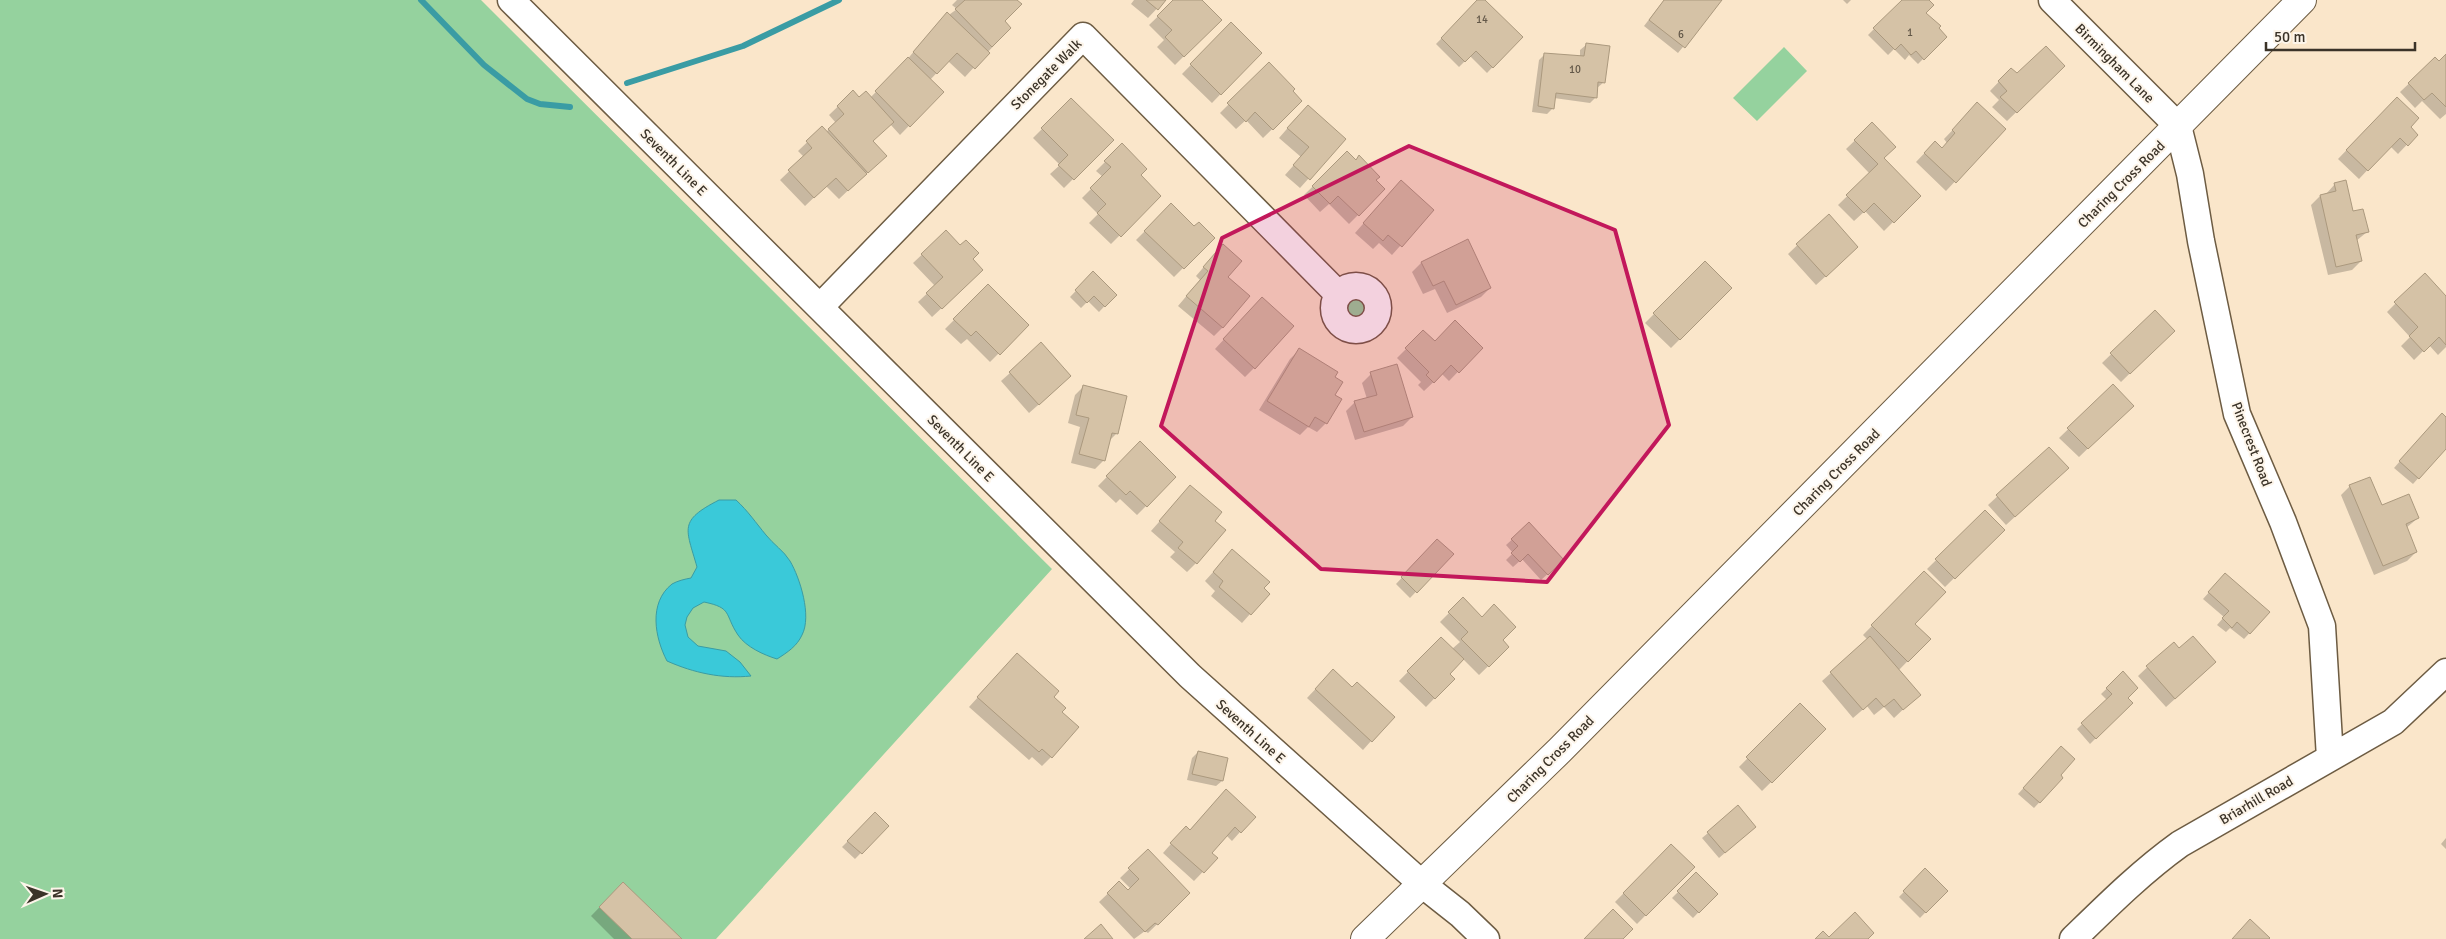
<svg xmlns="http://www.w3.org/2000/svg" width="2446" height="939" font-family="Signika,sans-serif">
<rect width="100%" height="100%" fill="#fae6ca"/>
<path fill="#95d29e" d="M 0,0 L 481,0 L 1052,569 L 716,939 L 0,939 Z
M 1784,47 L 1807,71 L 1757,121 L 1733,98 Z
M1344 309a11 11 0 1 1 22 0a11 11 0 1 1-22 0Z"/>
<path fill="#3ac9d9" stroke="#3a9ca4" d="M 719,500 L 736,500 C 748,511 756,523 766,535 C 773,544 784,551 790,561 C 800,578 812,616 802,635 C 797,646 788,652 777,659 C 764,655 746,647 738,635 C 724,614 733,608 704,602 L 693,608 L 687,617 L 685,625 L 688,637 L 698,646 L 726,651 L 740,662 L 751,676 C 722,679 694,673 667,661 C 655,638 648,603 672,584 C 677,581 685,579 691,578 L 697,567 C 686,528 678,521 719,500 Z"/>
<path fill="#0003" d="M 957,0 L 1017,0 L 1003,21 L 1010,28 L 965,77 L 948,61 L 930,80 L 942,92 L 900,135 L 890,124 L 872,141 L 876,164 L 839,199 L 826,186 L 805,206 L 780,180 L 804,157 L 798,151 L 822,128 L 826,132 L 836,123 L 829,115 L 853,92 L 859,99 L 870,98 L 905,62 L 938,23 L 957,9 L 952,5 Z
M 1134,0 L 1165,0 L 1148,18 L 1131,4 Z
M 1175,0 L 1201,0 L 1220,20 L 1175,65 L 1157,47 L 1164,40 L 1149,25 Z
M 1479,0 L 1483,0 L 1521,37 L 1487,73 L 1470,56 L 1459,67 L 1436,44 Z
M 1664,0 L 1721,0 L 1678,53 L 1644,26 Z
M 1843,0 L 1851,0 L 1847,4 Z
M 1903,0 L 1926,0 L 1924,13 L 1945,37 L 1918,64 L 1909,55 L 1905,60 L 1894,49 L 1888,55 L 1868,35 Z
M 1231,24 L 1260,53 L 1212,103 L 1182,74 Z
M 1586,45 L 1604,82 L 1597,88 L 1596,97 L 1590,103 L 1554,98 L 1553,108 L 1547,114 L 1532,112 L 1539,60 L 1545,54 L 1580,56 L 1580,50 Z
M 2446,56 L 2446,114 L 2440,119 L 2422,101 L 2415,108 L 2400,92 L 2435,59 L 2439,63 Z
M 1269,64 L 1301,101 L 1263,138 L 1246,120 L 1236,129 L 1220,113 Z
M 2064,66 L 2007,121 L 1992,107 L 1999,100 L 1990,91 L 2011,69 L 2017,75 Z
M 1071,100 L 1112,140 L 1064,188 L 1050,174 L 1060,165 L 1033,138 Z
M 2388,107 L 2416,135 L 2398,154 L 2390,146 L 2359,179 L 2338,159 Z
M 1969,113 L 2004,129 L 1946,191 L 1916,162 L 1935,142 L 1942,149 L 1947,143 L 1944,139 Z
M 1299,115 L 1344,139 L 1300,188 L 1285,175 L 1301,157 L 1279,138 Z
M 1872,124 L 1882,158 L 1919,196 L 1884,231 L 1865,211 L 1854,221 L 1838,205 L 1870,174 L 1846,149 Z
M 1122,145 L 1139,175 L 1159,196 L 1111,244 L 1089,223 L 1098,214 L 1082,198 L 1103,177 L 1096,171 Z
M 1347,153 L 1384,189 L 1349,224 L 1329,204 L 1320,212 L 1304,195 Z
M 2335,184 L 2367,232 L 2356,241 L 2361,261 L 2352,270 L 2328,275 L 2311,205 L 2320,196 L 2326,194 Z
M 1392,191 L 1432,210 L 1392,255 L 1379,243 L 1373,249 L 1355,233 Z
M 1171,205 L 1194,228 L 1213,238 L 1174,277 L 1136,240 Z
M 1828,216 L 1848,256 L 1816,285 L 1788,254 Z
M 946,232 L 971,259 L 973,279 L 932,317 L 918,302 L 935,286 L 913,263 Z
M 1467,240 L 1490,288 L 1481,297 L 1447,313 L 1435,289 L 1423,294 L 1412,272 L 1421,263 Z
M 1214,255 L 1223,327 L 1214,336 L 1178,306 L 1200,280 L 1196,276 Z
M 1705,263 L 1731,288 L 1671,348 L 1645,323 Z
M 1093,273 L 1115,295 L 1099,312 L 1088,301 L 1081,308 L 1070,297 Z
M 2424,275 L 2446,298 L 2446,347 L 2438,355 L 2429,345 L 2414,360 L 2401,346 L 2410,337 L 2387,312 Z
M 988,286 L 1027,325 L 990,362 L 967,339 L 961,344 L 945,329 Z
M 1253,308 L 1254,368 L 1245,377 L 1215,349 Z
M 2155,312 L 2173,331 L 2121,382 L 2102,363 Z
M 1423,332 L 1434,342 L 1481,348 L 1449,381 L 1442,374 L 1424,391 L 1418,385 L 1421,382 L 1397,358 Z
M 1299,350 L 1333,377 L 1334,395 L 1326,423 L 1317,432 L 1308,427 L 1300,435 L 1259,410 L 1290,359 Z
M 1010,373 L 1061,385 L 1029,413 L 1001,381 Z
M 1371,374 L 1412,417 L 1403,426 L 1355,440 L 1346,411 L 1355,402 L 1367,399 L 1362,383 Z
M 1084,386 L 1116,434 L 1109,441 L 1104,460 L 1095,469 L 1071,463 L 1080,427 L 1068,423 L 1075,395 Z
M 2113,386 L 2132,406 L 2079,457 L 2059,438 Z
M 2446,418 L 2446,447 L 2413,484 L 2394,468 L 2436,420 Z
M 1140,443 L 1175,477 L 1137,515 L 1120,499 L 1116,503 L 1098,486 Z
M 2049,449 L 2058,477 L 2006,525 L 1988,505 Z
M 2350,486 L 2381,507 L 2418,518 L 2406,528 L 2416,552 L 2407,561 L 2374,575 L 2341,495 Z
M 1182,496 L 1213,521 L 1196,563 L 1187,572 L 1170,557 L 1175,552 L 1151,531 Z
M 1985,512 L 2003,530 L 1945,587 L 1927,569 Z
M 1529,524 L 1563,560 L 1541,580 L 1522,559 L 1513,567 L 1506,560 L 1513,553 L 1506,545 Z
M 1437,540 L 1452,554 L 1410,598 L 1396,584 Z
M 1224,560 L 1262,588 L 1250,614 L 1242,623 L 1211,596 L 1215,591 L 1205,581 Z
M 1924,573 L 1914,624 L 1929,639 L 1898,671 L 1910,703 L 1894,718 L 1884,707 L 1874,715 L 1867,706 L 1853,718 L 1822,681 L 1868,640 L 1863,635 Z
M 2220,580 L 2268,613 L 2244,639 L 2230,628 L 2226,632 L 2217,625 L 2224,617 L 2203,599 Z
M 1463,599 L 1508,647 L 1479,675 L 1463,659 L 1448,674 L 1453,679 L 1426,707 L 1399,681 L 1441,638 L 1452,649 L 1460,642 L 1440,622 Z
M 2173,643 L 2206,671 L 2166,707 L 2138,676 Z
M 1008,664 L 1052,697 L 1060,712 L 1051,757 L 1042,766 L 1032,757 L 1029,760 L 969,707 Z
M 2123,673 L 2126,698 L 2131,703 L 2090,744 L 2077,729 L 2107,700 L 2101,694 Z
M 1324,680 L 1371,741 L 1363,750 L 1307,698 Z
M 1800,705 L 1825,729 L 1762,791 L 1739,767 Z
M 1198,752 L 1222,781 L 1216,786 L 1187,780 L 1192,758 Z
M 2055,754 L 2059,775 L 2062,778 L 2034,808 L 2018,794 Z
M 1217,800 L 1240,832 L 1232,841 L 1226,835 L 1210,853 L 1216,858 L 1194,881 L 1163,853 L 1177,837 L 1189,831 Z
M 875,814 L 887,826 L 855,859 L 842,847 Z
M 1749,832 L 1719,858 L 1702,838 L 1708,833 Z
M 2446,838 L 2446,849 L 2441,844 Z
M 1671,845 L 1693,867 L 1637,924 L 1615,902 Z
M 1148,851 L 1189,893 L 1148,933 L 1145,931 L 1134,939 L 1099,902 L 1119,883 L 1128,892 L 1131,889 L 1120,878 Z
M 1925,870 L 1946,891 L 1920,918 L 1899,897 Z
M 1696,874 L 1716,894 L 1693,918 L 1672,898 Z
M 623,883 L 680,939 L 614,939 L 591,916 Z"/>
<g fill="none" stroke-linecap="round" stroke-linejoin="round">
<path stroke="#3a9ca4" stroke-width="6" d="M 421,0 L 484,65 L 527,99 L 540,104 L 570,107
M 627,83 L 743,46 L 839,0"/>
</g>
<path fill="#d5c2a6" stroke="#ab997e" d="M 965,0 L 1017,0 L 1022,4 L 1005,21 L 1011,28 L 992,47 L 955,9 Z
M 1146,0 L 1166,0 L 1158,10 Z
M 1173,0 L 1202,0 L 1222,20 L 1184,57 L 1165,37 L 1172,30 L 1157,16 Z
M 1477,0 L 1485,0 L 1523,37 L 1493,68 L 1476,51 L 1465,62 L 1441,38 Z
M 1664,0 L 1722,0 L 1685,48 L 1649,20 Z
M 1902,0 L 1929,0 L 1934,5 L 1926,13 L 1941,26 L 1939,28 L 1947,37 L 1924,60 L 1916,51 L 1911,55 L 1901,44 L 1895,50 L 1873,28 Z
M 947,12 L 990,53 L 975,69 L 957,53 L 937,74 L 913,52 Z
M 1231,22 L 1262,53 L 1221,95 L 1190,64 Z
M 1586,43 L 1610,46 L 1605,83 L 1598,82 L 1597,98 L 1556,93 L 1554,109 L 1538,106 L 1544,53 L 1584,56 Z
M 2046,46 L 2065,66 L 2017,113 L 2000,97 L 2007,91 L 1998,81 L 2011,68 L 2017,73 Z
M 2446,54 L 2446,107 L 2432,93 L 2424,100 L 2408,83 L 2435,57 L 2439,61 Z
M 908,57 L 944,92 L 910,127 L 875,91 Z
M 1269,62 L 1295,89 L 1293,91 L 1302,101 L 1273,130 L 1255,112 L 1246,122 L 1227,103 Z
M 853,90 L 859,97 L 866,91 L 894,122 L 873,141 L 887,156 L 868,173 L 828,129 L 844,114 L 837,106 Z
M 2397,97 L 2419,118 L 2411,127 L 2418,135 L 2408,146 L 2400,138 L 2368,171 L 2346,150 Z
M 1071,98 L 1114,140 L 1074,180 L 1058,165 L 1068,155 L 1041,128 Z
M 1977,102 L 2006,129 L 1956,183 L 1924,153 L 1935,141 L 1942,148 L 1955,133 L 1952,130 Z
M 1308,105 L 1346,139 L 1310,180 L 1293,165 L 1309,147 L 1287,128 Z
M 1872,122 L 1896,147 L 1884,158 L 1921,196 L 1894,223 L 1874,203 L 1864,213 L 1846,195 L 1878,164 L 1854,140 Z
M 822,126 L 867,174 L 848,191 L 836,178 L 814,198 L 788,170 L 812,148 L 806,141 Z
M 1122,143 L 1147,169 L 1141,175 L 1161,196 L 1121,237 L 1097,213 L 1106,204 L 1090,188 L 1111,167 L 1104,161 Z
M 1347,151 L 1356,160 L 1359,155 L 1380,177 L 1376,180 L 1385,189 L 1359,216 L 1338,196 L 1330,204 L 1312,186 Z
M 1401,180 L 1434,210 L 1402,247 L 1388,235 L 1383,241 L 1363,223 Z
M 2346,180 L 2353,211 L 2363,209 L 2369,232 L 2356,235 L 2362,261 L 2336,267 L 2320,195 L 2336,191 L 2334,183 Z
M 1171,203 L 1194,226 L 1199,222 L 1215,238 L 1184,269 L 1144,231 Z
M 1829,214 L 1858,247 L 1826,277 L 1796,244 Z
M 946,230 L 960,245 L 966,240 L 979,253 L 973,259 L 983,270 L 942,309 L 926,293 L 943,277 L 921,254 Z
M 1468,239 L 1491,288 L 1456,305 L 1444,281 L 1433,286 L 1421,262 Z
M 1223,244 L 1242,261 L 1228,277 L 1250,296 L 1223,328 L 1186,296 L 1208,271 L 1203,267 Z
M 1705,261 L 1732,288 L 1680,340 L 1653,313 Z
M 1093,271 L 1117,295 L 1105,307 L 1094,296 L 1087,303 L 1075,290 Z
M 2425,273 L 2446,296 L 2446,345 L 2439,337 L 2424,352 L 2409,336 L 2418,327 L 2394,302 Z
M 988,284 L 1029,325 L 1000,355 L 976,331 L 971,336 L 953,319 Z
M 1262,297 L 1294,326 L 1255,369 L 1223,339 Z
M 2155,310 L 2175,331 L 2130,374 L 2110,353 Z
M 1455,320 L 1483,348 L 1459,373 L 1451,365 L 1434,383 L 1426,375 L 1429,372 L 1405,348 L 1423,330 L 1435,341 Z
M 1041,342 L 1071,376 L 1039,405 L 1009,372 Z
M 1299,348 L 1338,372 L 1335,377 L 1343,382 L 1335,395 L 1342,399 L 1327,424 L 1315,417 L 1309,427 L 1267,401 Z
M 1397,364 L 1413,417 L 1364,432 L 1354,401 L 1377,395 L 1370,372 Z
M 2113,384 L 2134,406 L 2088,449 L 2067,428 Z
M 1083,385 L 1127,396 L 1118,434 L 1112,433 L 1105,461 L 1079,454 L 1089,418 L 1076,415 Z
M 2442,413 L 2446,417 L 2446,449 L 2419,479 L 2399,461 Z
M 1140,441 L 1176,477 L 1147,507 L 1130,491 L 1126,495 L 1106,476 Z
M 2049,447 L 2069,468 L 2015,517 L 1996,495 Z
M 2370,477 L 2382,505 L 2409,494 L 2419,518 L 2406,524 L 2417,552 L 2383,566 L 2349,485 Z
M 1190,485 L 1222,512 L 1215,521 L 1226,530 L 1197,564 L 1178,548 L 1183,542 L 1159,521 Z
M 1985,510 L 2005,530 L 1955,579 L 1935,559 Z
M 1529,522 L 1564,560 L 1548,575 L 1528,554 L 1520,562 L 1511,553 L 1518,546 L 1511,539 Z
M 1437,539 L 1454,554 L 1417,593 L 1401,577 Z
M 1232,549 L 1270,582 L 1264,588 L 1270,594 L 1251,615 L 1219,587 L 1223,581 L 1213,572 Z
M 1924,571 L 1946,592 L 1915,624 L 1931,639 L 1908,662 L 1871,625 Z
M 2225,573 L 2270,612 L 2250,634 L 2237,622 L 2232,628 L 2222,618 L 2229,611 L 2208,592 Z
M 1463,597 L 1482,617 L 1494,604 L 1516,627 L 1503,640 L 1509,647 L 1489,667 L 1461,639 L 1468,632 L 1448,612 Z
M 1870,636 L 1921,695 L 1903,710 L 1894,699 L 1884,707 L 1876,698 L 1863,710 L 1830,672 Z
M 2193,636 L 2216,662 L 2175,699 L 2146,666 L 2174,642 L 2179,648 Z
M 1441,637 L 1464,659 L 1450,674 L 1455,679 L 1435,699 L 1407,671 Z
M 1017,653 L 1059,691 L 1054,697 L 1066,708 L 1062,712 L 1079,727 L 1052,758 L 1042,749 L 1039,752 L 977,697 Z
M 1333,669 L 1352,687 L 1357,682 L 1395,717 L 1372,742 L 1315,689 Z
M 2123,671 L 2138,688 L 2128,698 L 2133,703 L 2096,739 L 2081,723 L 2112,694 L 2106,688 Z
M 1800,703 L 1826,729 L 1772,783 L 1746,757 Z
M 2061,746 L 2075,759 L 2061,775 L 2063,778 L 2040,803 L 2023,788 Z
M 1198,751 L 1228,758 L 1223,781 L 1192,774 Z
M 1226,789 L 1256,817 L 1241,833 L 1235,827 L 1212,853 L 1218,858 L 1204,873 L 1170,843 L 1186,826 L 1190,830 Z
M 1738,805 L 1756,827 L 1725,853 L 1707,832 Z
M 875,812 L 889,826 L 862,854 L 847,841 Z
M 1671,844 L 1695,867 L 1646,916 L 1623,893 Z
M 1148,849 L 1190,893 L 1158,925 L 1155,923 L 1145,932 L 1107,893 L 1119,881 L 1128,890 L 1139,879 L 1128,868 Z
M 1925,868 L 1948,891 L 1926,913 L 1903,891 Z
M 1696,872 L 1718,894 L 1699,913 L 1677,891 Z
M 623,882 L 682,939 L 632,939 L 599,907 Z
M 1613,909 L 1633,929 L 1623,939 L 1584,939 Z
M 1855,912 L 1874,933 L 1868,939 L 1815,939 L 1823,931 L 1829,937 Z
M 2250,919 L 2270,938 L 2269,939 L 2232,939 Z
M 1101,924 L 1113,939 L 1084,939 Z"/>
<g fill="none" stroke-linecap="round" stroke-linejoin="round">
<g stroke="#6d5c43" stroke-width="29">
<path id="minor" d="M 511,0 L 1190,676 L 1422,884 L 1460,914 L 1486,939
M 2052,0 L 2178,126 L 2190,174 L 2201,241 L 2237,414 L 2283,522 L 2322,626 L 2330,758
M1334 308a22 22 0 1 1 44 0a22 22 0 1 1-44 0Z
M 820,307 L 1083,36 L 1338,294
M 2073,939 C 2107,906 2141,872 2180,844 L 2393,722 L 2446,672"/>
</g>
<g stroke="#6d5c43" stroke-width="30">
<path id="major" d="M 1365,939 L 1560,750 L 2302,0"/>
</g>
<use href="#minor" stroke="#fff" stroke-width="26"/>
<use href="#major" stroke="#fff" stroke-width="28"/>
</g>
<path fill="#c2185b" fill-opacity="0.2" stroke="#c2185b" stroke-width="4" stroke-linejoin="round" d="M 1409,146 L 1615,230 L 1669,425 L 1547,582 L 1321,569 L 1161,426 L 1222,238 Z"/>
<g text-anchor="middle" stroke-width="4" stroke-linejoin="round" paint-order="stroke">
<g font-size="11" fill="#625748">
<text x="1482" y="23">14</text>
<text x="1910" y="36">1</text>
<text x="1681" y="38">6</text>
<text x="1575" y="73">10</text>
</g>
<g font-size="14" fill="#3b3328" stroke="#fdf5ea">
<text transform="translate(2115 63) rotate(45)" y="5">Birmingham Lane</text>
<text transform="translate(1046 74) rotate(-45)" y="5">Stonegate Walk</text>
<text transform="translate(674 162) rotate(45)" y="5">Seventh Line E</text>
<text transform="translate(2121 184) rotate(-45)" y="5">Charing Cross Road</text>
<text transform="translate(2252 444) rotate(69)" y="5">Pinecrest Road</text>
<text transform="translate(961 448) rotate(45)" y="5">Seventh Line E</text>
<text transform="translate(1836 472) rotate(-45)" y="5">Charing Cross Road</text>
<text transform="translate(1251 731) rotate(42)" y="5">Seventh Line E</text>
<text transform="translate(1550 759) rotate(-45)" y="5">Charing Cross Road</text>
<text transform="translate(2256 800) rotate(-30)" y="5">Briarhill Road</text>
</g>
</g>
<g transform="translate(45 894) rotate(88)" stroke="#fdf5ea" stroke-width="4" paint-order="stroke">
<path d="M0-4L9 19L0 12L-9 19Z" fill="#3b3328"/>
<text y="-8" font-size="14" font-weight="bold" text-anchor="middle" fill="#3b3328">N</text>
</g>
<path d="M2266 42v8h149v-8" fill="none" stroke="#3b3328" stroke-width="2.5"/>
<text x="2274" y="42" font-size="15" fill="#3b3328" stroke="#fdf5ea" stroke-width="4" paint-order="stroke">50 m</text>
</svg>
